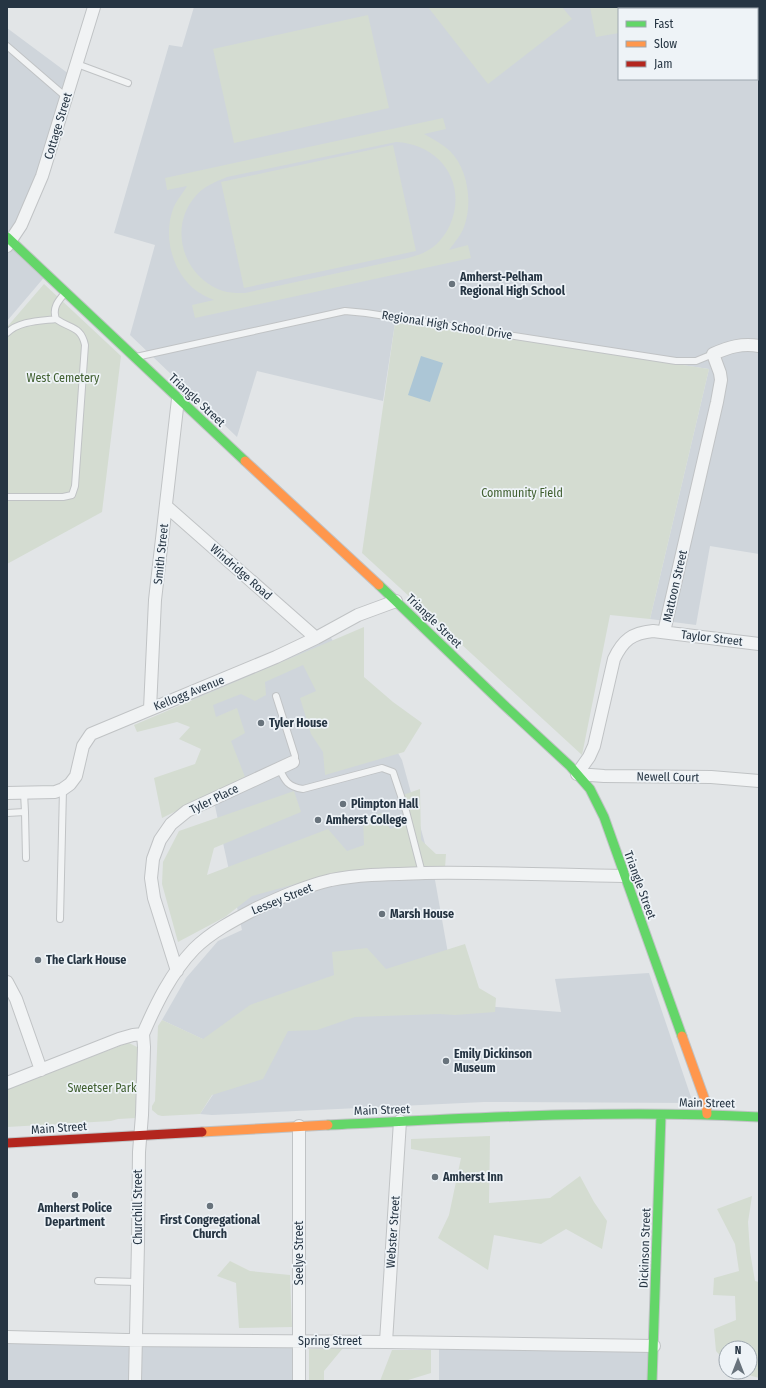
<svg xmlns="http://www.w3.org/2000/svg" width="766" height="1388" font-family="'Fira Sans Condensed',sans-serif">
<rect width="100%" height="100%" fill="#e2e5e7"/>
<path fill="#cfd5db" fill-rule="evenodd" d="M 194,7 L 759,7 L 759,554 L 710,546 L 696,625 L 650,619 L 709,369 L 395,323 L 383,401 L 257,371 L 237,437 L 130,335 L 155,245 L 114,233 L 169,45 L 182,47 ZM 619,9 L 757,9 L 757,79 L 619,79 Z
M 7,28 L 73,77 L 12,241 L 47,274 L 7,321 Z
M 330,636 L 402,760 L 435,880 L 457,1004 L 561,1012 L 555,979 L 649,973 L 693,1103 L 484,1102 L 212,1115 L 200,1114 L 239,1056 L 162,1020 L 186,978 L 218,941 L 242,930 L 191,696 Z
M 7,1337 L 299,1341 L 299,1381 L 7,1381 Z
M 439,1343 L 654,1346 L 652,1381 L 439,1381 Z"/>
<path fill="#d4dcd1" fill-rule="evenodd" d="M 428,7 L 562,7 L 572,19 L 488,84 Z
M 590,7 L 754,7 L 744,9 L 619,9 L 619,33 L 596,37 Z
M 368,15 L 389,108 L 234,143 L 213,49 Z
M 443,118 L 446,129 L 424,134 C 433,139 442,144 450,151 C 468,169 473,203 464,227 C 461,235 455,242 449,250 L 468,245 L 471,258 L 195,318 L 192,305 L 214,300 C 210,298 206,297 203,295 C 174,279 162,239 173,209 C 176,201 183,193 187,186 L 167,190 L 165,178 ZM 396,142 C 440,144 468,183 450,225 C 445,236 436,247 425,252 C 420,255 414,256 408,258 L 245,293 C 239,293 232,293 227,292 C 186,282 167,231 194,198 C 202,187 215,182 227,177 Z
M 393,145 L 416,251 L 244,288 L 221,182 Z
M 44,284 L 121,356 L 102,512 L 7,564 L 7,327 Z
M 395,323 L 454,330 L 709,369 L 650,619 L 610,615 L 582,755 L 362,553 Z
M 364,627 L 364,677 L 393,702 L 422,723 L 404,752 L 325,775 L 323,752 L 311,734 L 300,698 L 316,691 L 303,665 L 265,682 L 266,695 L 255,701 L 241,694 L 213,705 L 216,717 L 237,708 L 245,733 L 231,741 L 245,777 L 162,818 L 154,778 L 195,764 L 201,749 L 179,739 L 190,727 L 177,722 L 137,732 L 134,725 Z
M 420,789 L 421,840 L 436,854 L 446,854 L 445,868 L 338,875 L 299,883 L 252,896 L 225,917 L 178,942 L 162,884 L 163,862 L 179,831 L 294,791 L 301,812 L 214,848 L 207,875 L 328,829 L 347,851 L 364,845 L 363,817 L 383,813 L 390,829 L 406,823 L 400,796 Z
M 465,944 L 479,988 L 496,998 L 495,1012 L 455,1015 L 439,1014 L 355,1017 L 317,1030 L 288,1031 L 263,1079 L 212,1095 L 200,1114 L 162,1116 L 158,1115 L 152,1110 L 152,1106 L 155,1101 L 158,1026 L 162,1020 L 203,1039 L 250,1005 L 334,975 L 332,952 L 367,948 L 386,969 Z
M 129,1043 L 137,1047 L 138,1050 L 136,1118 L 118,1119 L 111,1121 L 7,1127 L 7,1089 L 125,1044 Z
M 490,1136 L 489,1203 L 550,1198 L 580,1176 L 594,1202 L 607,1221 L 602,1249 L 566,1229 L 541,1244 L 494,1235 L 488,1270 L 438,1238 L 449,1215 L 461,1158 L 411,1149 L 411,1139 Z
M 752,1196 L 748,1222 L 750,1252 L 755,1281 L 759,1282 L 759,1378 L 738,1372 L 750,1372 L 750,1348 L 726,1348 L 726,1362 L 716,1351 L 714,1329 L 736,1320 L 735,1296 L 713,1295 L 714,1278 L 739,1271 L 735,1244 L 717,1209 Z
M 230,1261 L 250,1271 L 290,1275 L 292,1327 L 239,1328 L 236,1283 L 217,1276 Z
M 343,1348 L 324,1371 L 324,1381 L 309,1381 L 309,1349 Z
M 392,1350 L 431,1350 L 431,1373 L 405,1381 L 380,1381 Z"/>
<path fill="#acc6d6" d="M 421,356 L 443,363 L 430,402 L 408,395 Z"/>
<g fill="none" stroke-linecap="round" stroke-linejoin="round">
<g stroke="#c0c3c5" stroke-width="8">
<path id="lane" d="M 7,46 L 66,97
M 77,64 L 128,83
M 7,333 C 19,321 40,321 56,319
M 136,357 L 345,311 L 366,313 L 676,361 L 696,361 L 713,354
M 7,497 L 63,497 L 72,495 L 75,486 L 85,345 C 81,326 70,329 56,319 C 52,308 58,301 65,293
M 276,696 L 295,756 L 295,760 L 293,762
M 279,768 C 285,781 288,787 303,789 L 382,768 L 393,772 L 406,811 L 422,873
M 25,812 L 26,858
M 7,813 L 25,812 L 24,793
M 60,919 L 63,789
M 98,1281 L 137,1282"/>
</g>
<g stroke="#c0c3c5" stroke-width="14">
<path id="street" d="M 7,246 L 21,225 L 42,176 L 94,7
M 166,506 L 316,638
M 664,632 L 717,402 L 721,380 L 720,373 L 713,354 C 729,347 742,343 759,346
M 150,709 L 155,600 L 178,399
M 577,774 L 589,757 L 594,746 L 614,659 C 623,640 632,633 653,631 L 759,644
M 577,774 L 604,776 L 711,777 L 759,781
M 7,793 L 55,792 L 63,789 L 70,784 L 76,776 L 83,746 L 91,734 L 276,657 L 316,638 L 358,615 L 396,601
M 177,971 L 154,898 L 151,878 L 153,859 L 160,840 L 171,824 L 187,811 L 293,762
M 7,982 L 16,999 L 41,1070
M 7,1083 L 119,1039 L 133,1035 L 143,1034 C 156,1004 171,973 194,949 C 211,932 234,920 255,909 C 279,898 305,886 331,880 C 362,874 393,874 425,873 C 491,872 558,875 624,876
M 299,1126 L 299,1381
M 7,1337 L 126,1340 L 386,1342 L 654,1346
M 386,1342 L 400,1121
M 135,1381 L 138,1243 L 139,1152 L 142,1115 L 144,1047 L 143,1034"/>
</g>
<g stroke="#c0c3c5" stroke-width="11">
<path id="fast" d="M 7,237 L 245,461
M 379,585 L 503,704 L 570,766 L 590,789 L 604,817 L 682,1036
M 328,1125 C 472,1118 615,1109 759,1117
M 652,1381 L 661,1115"/>
</g>
<g stroke="#c0c3c5" stroke-width="11">
<path id="slow" d="M 245,461 L 379,585
M 682,1036 L 706,1103 L 707,1114
M 202,1132 L 328,1125"/>
</g>
<g stroke="#c0c3c5" stroke-width="11">
<path id="jam" d="M 7,1143 L 202,1132"/>
</g>
<use href="#lane" stroke="#f1f3f4" stroke-width="6"/>
<use href="#street" stroke="#f1f3f4" stroke-width="12"/>
<use href="#fast" stroke="#63d668" stroke-width="9"/>
<use href="#slow" stroke="#ff974d" stroke-width="9"/>
<use href="#jam" stroke="#b3261e" stroke-width="9"/>
</g>
<g fill="#68737c" stroke="#eef3f7" stroke-width="1.5">
<circle cx="452" cy="284" r="4"/>
<circle cx="261" cy="723" r="4"/>
<circle cx="343" cy="804" r="4"/>
<circle cx="318" cy="820" r="4"/>
<circle cx="382" cy="914" r="4"/>
<circle cx="38" cy="960" r="4"/>
<circle cx="446" cy="1061" r="4"/>
<circle cx="435" cy="1177" r="4"/>
<circle cx="75" cy="1195" r="4"/>
<circle cx="210" cy="1206" r="4"/>
</g>
<g text-anchor="middle" stroke-width="3.5" stroke-linejoin="round" paint-order="stroke">
<g font-size="12" fill="#263543" stroke="#eef3f7">
<text transform="translate(58 126) rotate(-73)" y="4">Cottage Street</text>
<text transform="translate(447 325) rotate(9)" y="4">Regional High School Drive</text>
<text transform="translate(197 400) rotate(43)" y="4">Triangle Street</text>
<text transform="translate(161 554) rotate(-84)" y="4">Smith Street</text>
<text transform="translate(241 572) rotate(41)" y="4">Windridge Road</text>
<text transform="translate(675 586) rotate(-77)" y="4">Mattoon Street</text>
<text transform="translate(434 621) rotate(44)" y="4">Triangle Street</text>
<text transform="translate(712 638) rotate(7)" y="4">Taylor Street</text>
<text transform="translate(189 693) rotate(-22)" y="4">Kellogg Avenue</text>
<text transform="translate(668 777) rotate(1)" y="4">Newell Court</text>
<text transform="translate(214 799) rotate(-26)" y="4">Tyler Place</text>
<text transform="translate(640 885) rotate(70)" y="4">Triangle Street</text>
<text transform="translate(282 899) rotate(-22)" y="4">Lessey Street</text>
<text transform="translate(707 1103) rotate(1)" y="4">Main Street</text>
<text transform="translate(382 1110) rotate(-2)" y="4">Main Street</text>
<text transform="translate(59 1128) rotate(-4)" y="4">Main Street</text>
<text transform="translate(138 1207) rotate(-90)" y="4">Churchill Street</text>
<text transform="translate(393 1232) rotate(-86)" y="4">Webster Street</text>
<text transform="translate(645 1248) rotate(-88)" y="4">Dickinson Street</text>
<text transform="translate(299 1253) rotate(-90)" y="4">Seelye Street</text>
<text x="330" y="1345">Spring Street</text>
</g>
<g font-size="12" font-weight="bold" fill="#263543" stroke="#eef3f7" text-anchor="start">
<text x="460" y="281">Amherst-Pelham<tspan x="460" dy="14">Regional High School</tspan></text>
<text x="269" y="727">Tyler House</text>
<text x="351" y="808">Plimpton Hall</text>
<text x="326" y="824">Amherst College</text>
<text x="390" y="918">Marsh House</text>
<text x="46" y="964">The Clark House</text>
<text x="454" y="1058">Emily Dickinson<tspan x="454" dy="14">Museum</tspan></text>
<text x="443" y="1181">Amherst Inn</text>
<text x="75" y="1212" text-anchor="middle">Amherst Police<tspan x="75" dy="14">Department</tspan></text>
<text x="210" y="1224" text-anchor="middle">First Congregational<tspan x="210" dy="14">Church</tspan></text>
</g>
<g font-size="12" fill="#416031" stroke="#eef3f7">
<text x="63" y="382">West Cemetery</text>
<text x="522" y="497">Community Field</text>
<text x="102" y="1092">Sweetser Park</text>
</g>
</g>
<rect width="766" height="1388" fill="none" stroke="#263543" stroke-width="16"/>
<rect x="618" y="8" width="140" height="72" fill="#eef3f7" stroke="#9ea7af"/>
<rect x="626" y="21" width="20" height="6" fill="#63d668" stroke="#9ea7af"/>
<text x="654" y="28" font-size="12" fill="#263543">Fast</text>
<rect x="626" y="41" width="20" height="6" fill="#ff974d" stroke="#9ea7af"/>
<text x="654" y="48" font-size="12" fill="#263543">Slow</text>
<rect x="626" y="61" width="20" height="6" fill="#b3261e" stroke="#9ea7af"/>
<text x="654" y="68" font-size="12" fill="#263543">Jam</text>
<g transform="translate(738 1360)"><circle r="19" fill="#eef3f7" stroke="#9ea7af"/>
<path d="M0-3L7 15L0 10L-7 15Z" fill="#68737c"/>
<text y="-6" font-size="11" font-weight="bold" text-anchor="middle" fill="#263543">N</text>
</g>
</svg>
